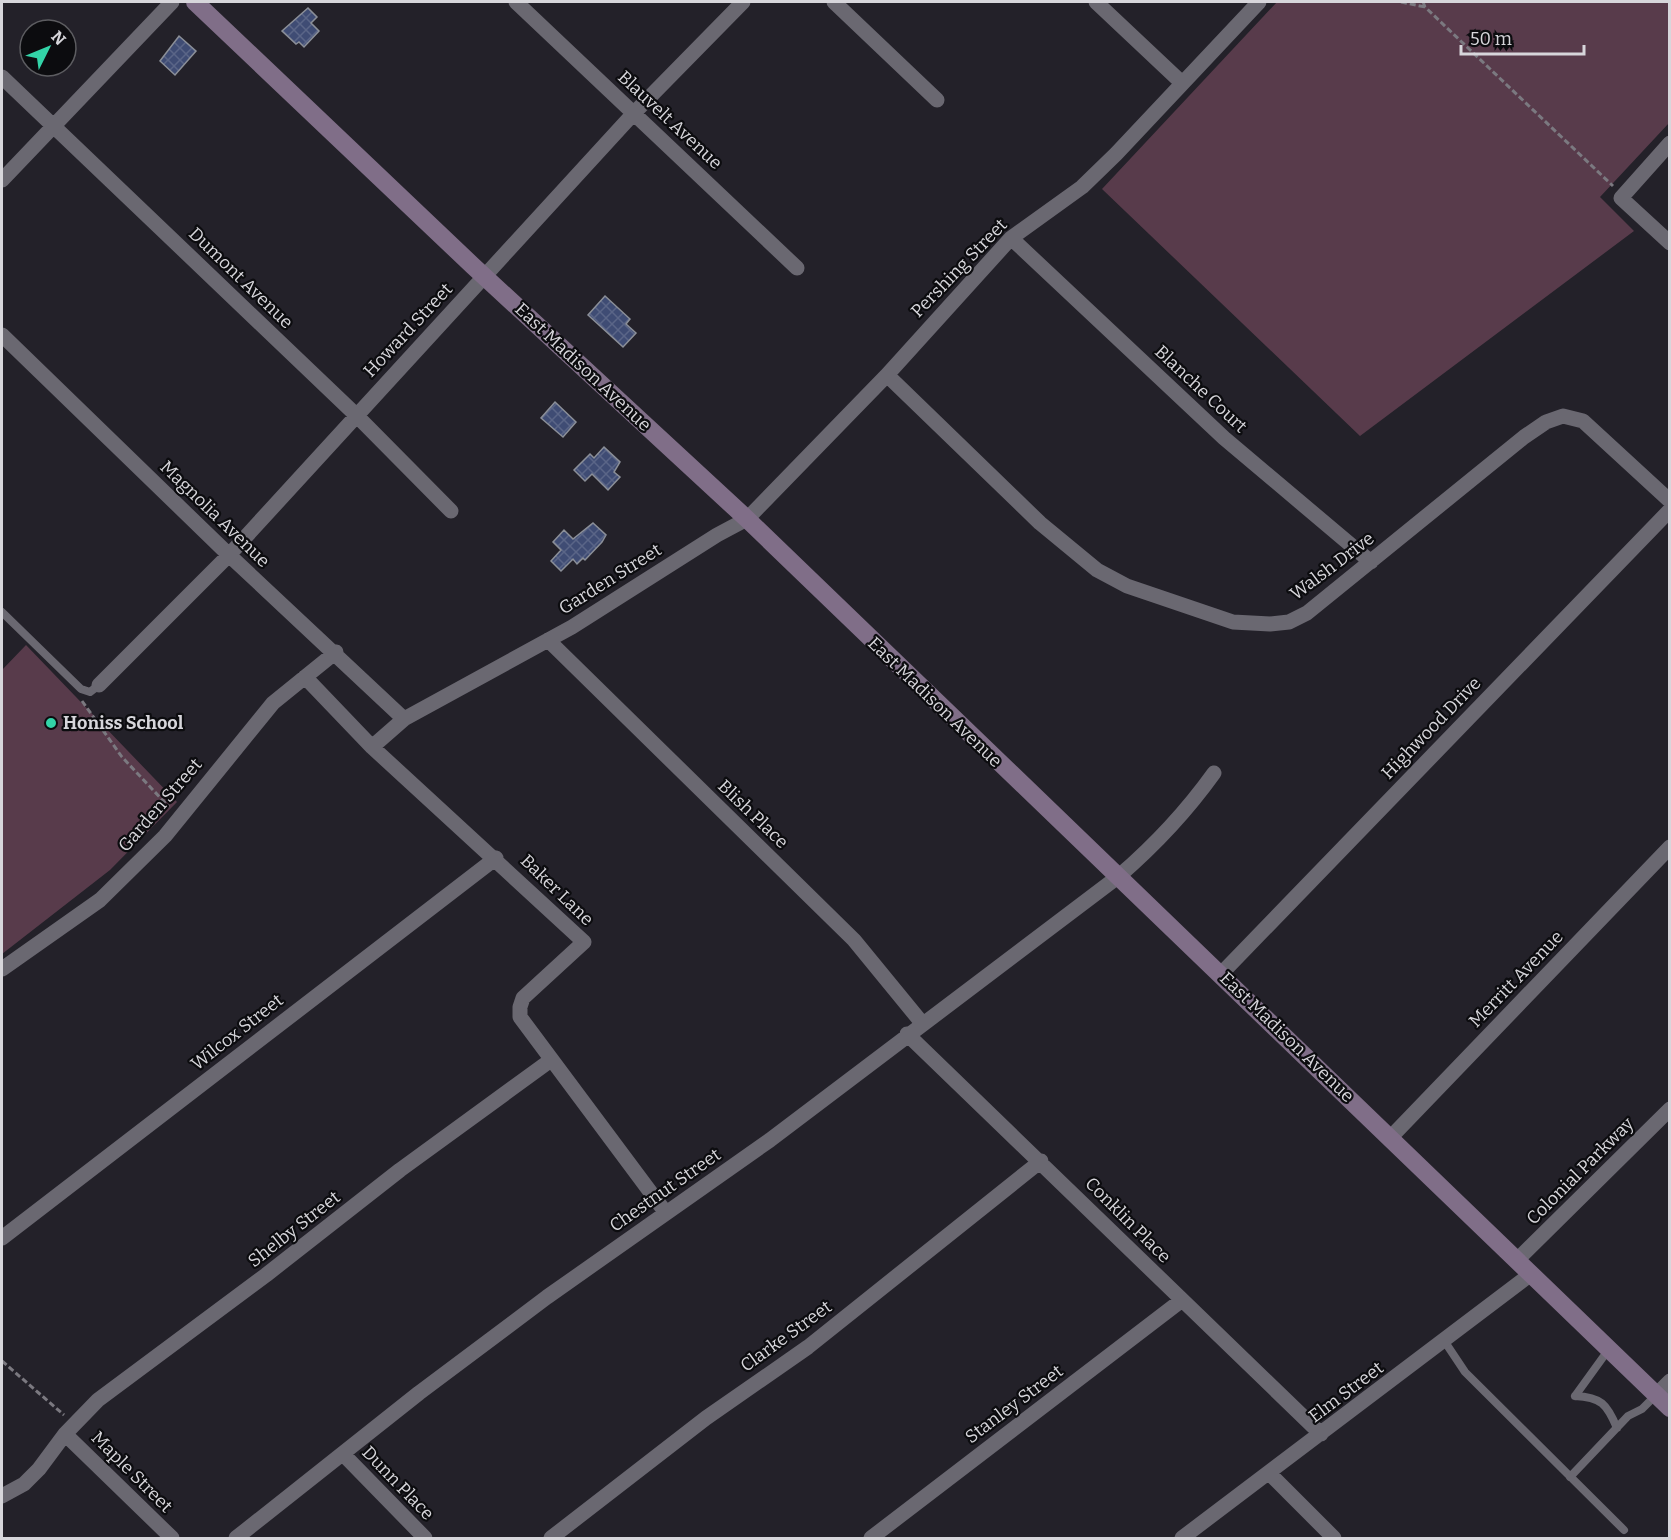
<svg xmlns="http://www.w3.org/2000/svg" width="1671" height="1540" font-family="Bitter,serif">
<defs>
<pattern id="building-cross-hatch" width="8" height="8" patternUnits="userSpaceOnUse" patternTransform="scale(1.5)"><rect width="8" height="8" fill="#3f4c74"/><path d="M0 0l8 8M0 8l8-8" fill="none" stroke="#5a6587"/></pattern>
</defs>
<rect width="100%" height="100%" fill="#232129"/>
<path fill="#583b4b" d="M 1277,2 L 1669,2 L 1669,123 L 1600,197 L 1634,231 L 1360,436 L 1102,189 Z
M 26,645 L 177,802 L 110,870 L 2,954 L 2,670 Z"/>
<path fill="url(#building-cross-hatch)" stroke="#8b8f98" stroke-width="1.5" d="M 308,8 L 317,17 L 311,23 L 319,31 L 304,47 L 299,42 L 296,44 L 282,31 Z
M 179,36 L 196,51 L 175,75 L 160,61 Z
M 605,296 L 630,319 L 626,324 L 636,333 L 623,347 L 588,315 Z
M 555,402 L 576,422 L 563,437 L 541,418 Z
M 604,447 L 620,462 L 614,472 L 620,477 L 608,490 L 592,474 L 585,481 L 574,470 L 590,454 L 594,458 Z
M 593,523 L 606,535 L 602,542 L 585,560 L 583,558 L 577,564 L 573,559 L 561,571 L 551,561 L 561,550 L 553,542 L 564,530 L 573,539 Z"/>
<g fill="none" stroke-linecap="round" stroke-linejoin="round">
<path stroke="#7b7980" stroke-width="3" stroke-dasharray="6 3" stroke-linecap="butt" d="M 1401,2 L 1425,7
M 1423,2 L 1425,7 L 1613,186
M 82,701 L 122,757 L 169,807
M 2,1361 L 64,1415"/>
<path stroke="#6a6871" stroke-width="8" d="M 2,612 L 81,689 L 90,692 L 99,685
M 1445,1342 L 1465,1372 L 1624,1530
M 1575,1396 C 1601,1397 1607,1404 1617,1428
M 1575,1396 L 1609,1349
M 1570,1477 L 1628,1416 L 1642,1409 L 1656,1395"/>
<path stroke="#6a6871" stroke-width="15" d="M 516,2 L 797,268
M 834,2 L 937,100
M 1096,2 L 1182,83
M 2,77 L 356,415 L 451,511
M 1670,143 L 1621,198 L 1670,243
M 2,180 L 172,2
M 1011,238 L 1224,438 L 1371,562
M 2,335 L 229,555 L 404,719
M 887,375 L 1040,523 L 1097,570 L 1127,586 L 1233,622 L 1270,624 L 1289,622 L 1307,613 L 1524,437 L 1546,422 L 1563,416 L 1583,421 L 1670,501
M 548,640 L 854,940 L 922,1023
M 305,677 L 372,747 L 584,942 L 523,998 L 520,1007 L 520,1017 L 666,1213
M 99,685 L 229,555 L 634,113 L 743,2
M 372,747 L 404,719 L 572,627 L 717,535 L 747,519 L 887,375 L 1011,238 L 1082,187 L 1116,154 L 1259,2
M 2,969 L 100,900 L 165,836 L 273,703 L 336,652
M 1221,974 L 1670,510
M 907,1034 L 1321,1434
M 1391,1137 L 1670,847
M 2,1238 L 496,858
M 1517,1260 L 1670,1109
M 1656,1395 L 1670,1381
M 65,1434 L 172,1538
M 343,1454 L 425,1538
M 1270,1474 L 1334,1538
M 2,1496 L 24,1484 L 39,1469 L 65,1434 L 98,1400 L 266,1275 L 400,1170 L 551,1060
M 236,1538 L 419,1393 L 547,1297 L 770,1140 L 1119,876 C 1155,845 1186,812 1214,773
M 551,1538 L 706,1418 L 808,1347 L 1041,1161
M 871,1538 L 1182,1300
M 1182,1538 L 1531,1274"/>
<path stroke="#806e88" stroke-width="18" d="M 195,2 L 473,266 L 747,519 L 1670,1408"/>
</g>
<circle fill="#33d4a8" stroke="#0c0c0f" stroke-width="2" cx="51" cy="723" r="6"/>
<g text-anchor="middle" stroke-width="4.5" stroke-linejoin="round" paint-order="stroke">
<g font-size="18" fill="#d7d6db" stroke="#0c0c0f">
<text transform="translate(670 120) rotate(43)" y="6">Blauvelt Avenue</text>
<text transform="translate(959 268) rotate(-46)" y="6">Pershing Street</text>
<text transform="translate(241 278) rotate(44)" y="6">Dumont Avenue</text>
<text transform="translate(408 330) rotate(-47)" y="6">Howard Street</text>
<text transform="translate(583 367) rotate(43)" y="6">East Madison Avenue</text>
<text transform="translate(1201 389) rotate(43)" y="6">Blanche Court</text>
<text transform="translate(215 514) rotate(44)" y="6">Magnolia Avenue</text>
<text transform="translate(1332 566) rotate(-37)" y="6">Walsh Drive</text>
<text transform="translate(610 579) rotate(-32)" y="6">Garden Street</text>
<text transform="translate(935 702) rotate(44)" y="6">East Madison Avenue</text>
<text transform="translate(1431 728) rotate(-46)" y="6">Highwood Drive</text>
<text transform="translate(160 805) rotate(-49)" y="6">Garden Street</text>
<text transform="translate(753 814) rotate(44)" y="6">Blish Place</text>
<text transform="translate(557 890) rotate(44)" y="6">Baker Lane</text>
<text transform="translate(1516 979) rotate(-46)" y="6">Merritt Avenue</text>
<text transform="translate(237 1032) rotate(-38)" y="6">Wilcox Street</text>
<text transform="translate(1287 1037) rotate(44)" y="6">East Madison Avenue</text>
<text transform="translate(1580 1171) rotate(-45)" y="6">Colonial Parkway</text>
<text transform="translate(665 1190) rotate(-35)" y="6">Chestnut Street</text>
<text transform="translate(1128 1220) rotate(45)" y="6">Conklin Place</text>
<text transform="translate(294 1229) rotate(-38)" y="6">Shelby Street</text>
<text transform="translate(786 1336) rotate(-36)" y="6">Clarke Street</text>
<text transform="translate(1346 1392) rotate(-37)" y="6">Elm Street</text>
<text transform="translate(1014 1404) rotate(-37)" y="6">Stanley Street</text>
<text transform="translate(132 1472) rotate(45)" y="6">Maple Street</text>
<text transform="translate(398 1483) rotate(46)" y="6">Dunn Place</text>
</g>
<g font-size="18" font-weight="bold" fill="#d7d6db" stroke="#0c0c0f" text-anchor="start">
<text x="63" y="729">Honiss School</text>
</g>
</g>
<rect width="1671" height="1540" fill="none" stroke="#d7d6db" stroke-width="6"/>
<g transform="translate(48 48) rotate(47)"><circle r="28" fill="#0c0c0f" stroke="#5d5d61" stroke-width="1.5"/>
<path d="M0-4.5L10 22L0 15L-10 22Z" fill="#33d4a8"/>
<text y="-9" font-size="16" font-weight="bold" text-anchor="middle" fill="#d7d6db">N</text>
</g>
<path d="M1461 45v9h123v-9" fill="none" stroke="#d7d6db" stroke-width="3"/>
<text x="1470" y="45" font-size="18" fill="#d7d6db" stroke="#0c0c0f" stroke-width="4.5" paint-order="stroke">50 m</text>
</svg>
